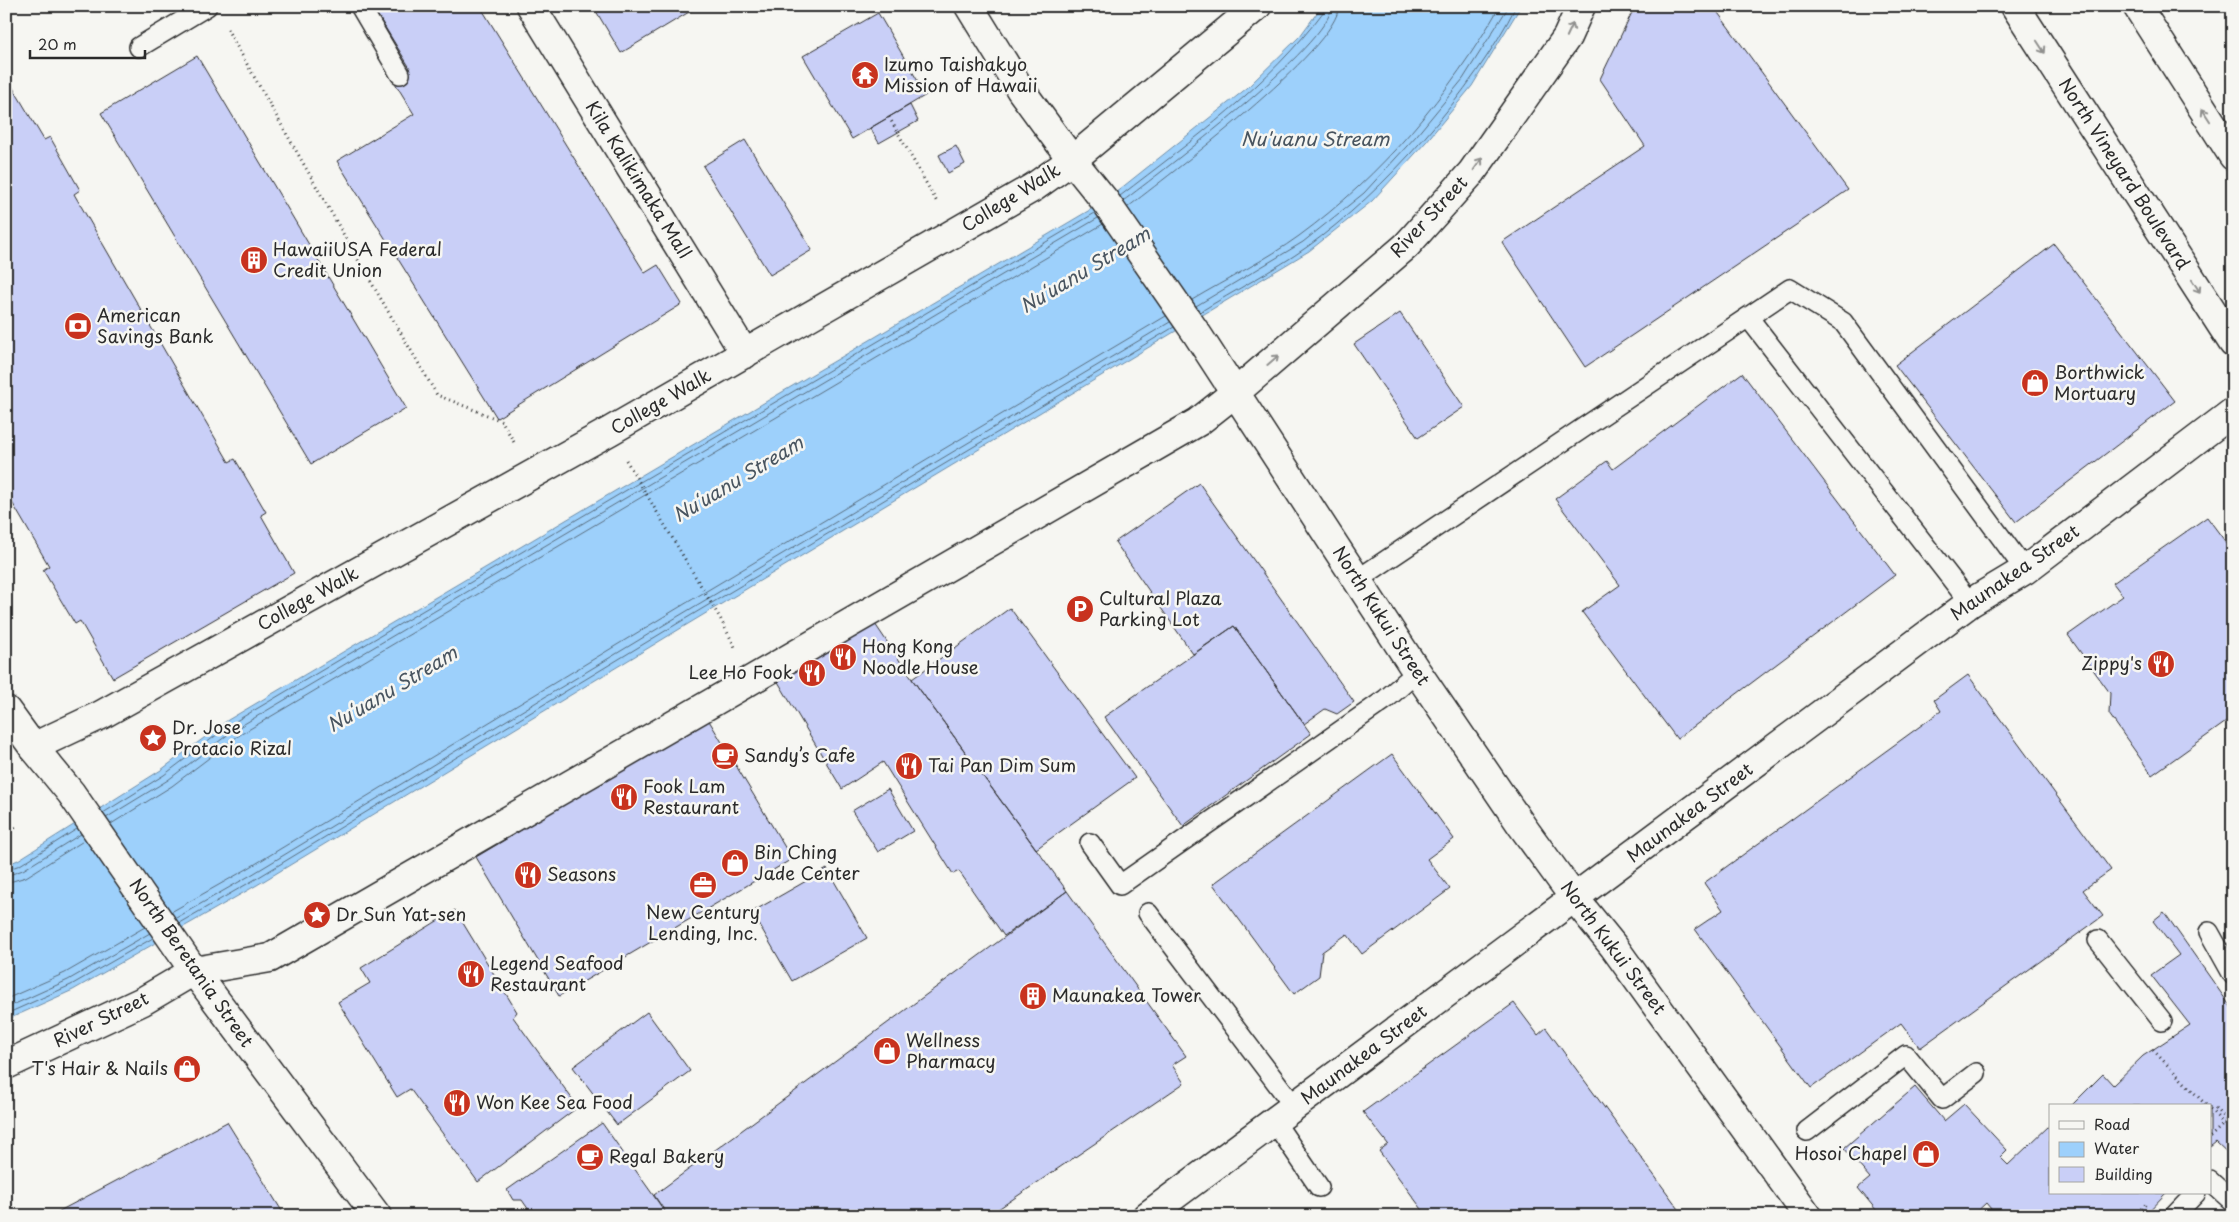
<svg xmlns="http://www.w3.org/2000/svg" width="2239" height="1222" font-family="'Playpen Sans',sans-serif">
<rect width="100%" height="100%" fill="#f6f6f2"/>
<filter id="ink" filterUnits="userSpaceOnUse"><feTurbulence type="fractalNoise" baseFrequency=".02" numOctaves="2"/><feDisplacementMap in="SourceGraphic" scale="10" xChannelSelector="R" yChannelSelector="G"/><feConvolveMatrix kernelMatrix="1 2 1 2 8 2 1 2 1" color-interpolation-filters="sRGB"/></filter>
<g filter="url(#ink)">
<path fill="#9dd0fb" stroke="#6f8ea8" d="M 1322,6 L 1521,6 L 1472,86 L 1426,142 L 1372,201 L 1309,251 L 683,627 L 257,885 L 73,990 L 6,1020 L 6,865 L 18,860 L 161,770 L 228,720 L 1105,201 L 1247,88 L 1300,36 Z"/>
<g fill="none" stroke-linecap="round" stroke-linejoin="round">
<path stroke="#596d7e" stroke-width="1" d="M 1120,196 C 1193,140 1269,85 1324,11 L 1325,6
M 1123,201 C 1160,173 1330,45 1332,6
M 1128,207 C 1166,177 1338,49 1339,6
M 1192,300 C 1227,279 1266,260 1299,236 C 1381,176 1450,94 1500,6
M 1196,306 L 1303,242 L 1364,193 L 1417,135 L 1463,79 L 1509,6
M 1200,312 C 1235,290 1273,271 1307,247 C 1383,193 1474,91 1516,6
M 103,813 L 164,775 L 231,724 L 1095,213
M 106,818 L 168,780 L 234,730 L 1098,218
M 111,824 L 172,786 L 238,736 L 1103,224
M 6,870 L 20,865 L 77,829
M 6,876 L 23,870 L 81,834
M 6,883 L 26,877 L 85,840
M 171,912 L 247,869 L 673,611 L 1166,316
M 176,918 L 251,875 L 677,617 L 1170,322
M 179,923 L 254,880 L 680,622 L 1174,327
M 6,999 L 65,973 L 145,927
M 6,1008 L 68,980 L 150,933
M 6,1014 L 71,985 L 153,938"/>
</g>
<path fill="#c9cff7" stroke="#2b2b2b" d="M 372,6 L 480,6 L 645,273 L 658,265 L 682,304 L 497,418 L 337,161 L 414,114 L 392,78 L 410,68 Z
M 593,6 L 699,6 L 621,53 Z
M 1635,6 L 1713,6 L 1848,190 L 1585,367 L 1502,242 L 1645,146 L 1600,79 Z
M 878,13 L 926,95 L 852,139 L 803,56 Z
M 197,56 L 406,408 L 311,464 L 101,113 Z
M 9,81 L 44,140 L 50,137 L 80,190 L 74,194 L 229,462 L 235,459 L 266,512 L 261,515 L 294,573 L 113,678 L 80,621 L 75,624 L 43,570 L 49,566 L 6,492 L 6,83 Z
M 910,105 L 918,121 L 879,143 L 870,128 Z
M 745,140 L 812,250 L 770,275 L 703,166 Z
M 956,146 L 965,164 L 948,173 L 939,155 Z
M 2054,244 L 2175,401 L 2016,522 L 1895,365 Z
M 1400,313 L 1464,407 L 1418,438 L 1354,344 Z
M 1742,373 L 1895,575 L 1677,739 L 1582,612 L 1620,585 L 1555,499 L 1607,461 L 1613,469 Z
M 1199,483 L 1354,702 L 1337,714 L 1325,709 L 1304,724 L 1234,626 L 1193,654 L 1115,542 Z
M 2207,517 L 2233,552 L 2233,717 L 2152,775 L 2109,714 L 2110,693 L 2068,635 L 2123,596 L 2113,583 Z
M 1010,608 L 1135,778 L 1036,849 L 912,679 Z
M 871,618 L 912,679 L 1067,891 L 1004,936 L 959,871 L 953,874 L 883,762 L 842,789 L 774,675 Z
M 1234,626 L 1311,734 L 1183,826 L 1104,717 Z
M 1968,675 L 2111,870 L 2083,890 L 2103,916 L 1920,1048 L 1901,1023 L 1811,1088 L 1695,929 L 1723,910 L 1704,883 L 1941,711 L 1934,700 Z
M 708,719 L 792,859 L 559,996 L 476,857 Z
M 1392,754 L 1454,839 L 1427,859 L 1450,889 L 1362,954 L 1347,934 L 1322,952 L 1319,976 L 1294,994 L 1213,884 Z
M 888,789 L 913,831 L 878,852 L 852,811 Z
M 827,869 L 867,938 L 792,981 L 752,912 Z
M 1067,891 L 1186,1056 L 1172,1065 L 1184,1083 L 988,1216 L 668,1216 L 654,1195 Z
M 455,910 L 517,1012 L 513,1017 L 578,1107 L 478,1182 L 410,1089 L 397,1097 L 338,1002 L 370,983 L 361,968 Z
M 2164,912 L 2233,1010 L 2233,1158 L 2216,1142 L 2210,1147 L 2210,1106 L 2071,1106 L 2103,1074 L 2113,1085 L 2143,1056 L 2190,1025 L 2151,975 L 2179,955 L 2153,921 Z
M 1514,1003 L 1538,1035 L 1546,1028 L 1684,1216 L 1427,1216 L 1379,1151 L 1388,1144 L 1363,1112 Z
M 647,1012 L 690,1071 L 617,1125 L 573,1067 Z
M 1915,1087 L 1944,1121 L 1964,1104 L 2007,1150 L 2000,1157 L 2008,1165 L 2050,1125 L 2050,1193 L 2166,1193 L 2144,1216 L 1983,1216 L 1991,1209 L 1986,1203 L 1972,1216 L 1881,1216 L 1858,1188 L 1870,1178 L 1844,1148 Z
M 227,1122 L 285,1216 L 50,1216 Z
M 602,1123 L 668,1216 L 533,1216 L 522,1200 L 513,1200 L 507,1190 Z"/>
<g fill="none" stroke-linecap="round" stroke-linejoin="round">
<g stroke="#2b2b2b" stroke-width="22">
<path id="lane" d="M 360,6 L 400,74
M 139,47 L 207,6
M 1748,317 L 1970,603
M 1357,580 L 1790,289 L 1843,322 L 2025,570
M 1090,843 L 1120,885 L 1386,699 L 1417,672
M 1148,913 L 1294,1106
M 2209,932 L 2233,975
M 2098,940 L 2162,1021
M 1274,1121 L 1319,1187
M 1807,1131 L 1906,1055 L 1942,1099 L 1976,1073
M 2210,1181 L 2233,1202
M 2174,1216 L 2196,1193"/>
</g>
<g stroke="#2b2b2b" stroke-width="31">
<path id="street" d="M 531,6 L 745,354
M 969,6 L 1020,89 L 1072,160 L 1105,201 L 1197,334 L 1417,672 L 1522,826 L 1575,899 L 1614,947 L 1808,1216
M 33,747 L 101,715 L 610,431 L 1034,187 L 1072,160 L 1257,6
M 194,971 L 270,958 L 1198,422 L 1236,392 L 1406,246 L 1472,172 L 1567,37 L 1581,6"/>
</g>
<g stroke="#2b2b2b" stroke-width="31">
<path id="secondary" d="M 6,1065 L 143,1001 L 194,971
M 1147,1216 L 1970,603 L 2025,570 L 2233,412"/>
</g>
<g stroke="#2b2b2b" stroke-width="31">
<path id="primary" d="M 2015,6 L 2233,343
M 2137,6 L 2233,156
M 6,710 L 33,747 L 71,793 L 194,971 L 377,1216"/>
</g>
<path stroke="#2b2b2b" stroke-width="3" stroke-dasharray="1 4" stroke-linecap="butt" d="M 227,29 L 357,258 L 437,395 L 502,421 L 515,444
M 889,117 L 938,204
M 626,460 L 720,618 L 736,649
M 6,832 L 17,827
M 2153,1050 L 2207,1106
M 2215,1108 L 2227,1121
M 2210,1109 L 2224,1124
M 2210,1137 L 2233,1115
M 2134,1216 L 2146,1204"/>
<use href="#lane" stroke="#f6f6f2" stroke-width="19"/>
<use href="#street" stroke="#f6f6f2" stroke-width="28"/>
<use href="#secondary" stroke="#f6f6f2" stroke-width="28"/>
<use href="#primary" stroke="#f6f6f2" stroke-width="28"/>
</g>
<defs><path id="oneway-shaft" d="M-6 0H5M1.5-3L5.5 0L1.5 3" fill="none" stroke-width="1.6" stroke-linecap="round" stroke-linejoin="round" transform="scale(1.25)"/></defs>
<g stroke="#90908e">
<use href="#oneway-shaft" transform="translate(1570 30) rotate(-65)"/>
<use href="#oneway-shaft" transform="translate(2041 47) rotate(57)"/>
<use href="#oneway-shaft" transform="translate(2206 115) rotate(-123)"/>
<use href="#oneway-shaft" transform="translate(1478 164) rotate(-55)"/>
<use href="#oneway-shaft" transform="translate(2196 286) rotate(57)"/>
<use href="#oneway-shaft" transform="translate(1273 360) rotate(-41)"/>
</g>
</g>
<defs>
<g id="temple-disc" transform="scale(1.4375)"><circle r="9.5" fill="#c8321e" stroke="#f6f6f2"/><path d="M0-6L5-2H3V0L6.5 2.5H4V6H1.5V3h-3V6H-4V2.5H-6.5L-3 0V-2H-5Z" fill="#fff"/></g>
<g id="building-disc" transform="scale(1.4375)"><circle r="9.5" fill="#c8321e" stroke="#f6f6f2"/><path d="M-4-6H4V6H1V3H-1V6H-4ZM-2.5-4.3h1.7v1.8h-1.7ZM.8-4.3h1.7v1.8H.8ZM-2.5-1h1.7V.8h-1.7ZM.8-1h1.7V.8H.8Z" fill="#fff"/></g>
<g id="bank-disc" transform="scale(1.4375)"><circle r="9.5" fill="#c8321e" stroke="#f6f6f2"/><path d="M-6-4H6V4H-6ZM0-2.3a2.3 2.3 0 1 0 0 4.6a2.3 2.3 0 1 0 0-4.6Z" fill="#fff"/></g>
<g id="shop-disc" transform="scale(1.4375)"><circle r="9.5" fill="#c8321e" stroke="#f6f6f2"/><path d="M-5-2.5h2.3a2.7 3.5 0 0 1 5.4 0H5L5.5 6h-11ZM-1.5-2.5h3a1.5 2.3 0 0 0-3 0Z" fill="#fff"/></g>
<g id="parking-disc" transform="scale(1.4375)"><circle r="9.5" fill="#c8321e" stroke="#f6f6f2"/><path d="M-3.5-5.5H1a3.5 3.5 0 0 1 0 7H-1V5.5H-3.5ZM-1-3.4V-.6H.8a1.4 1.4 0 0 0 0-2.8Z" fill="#fff"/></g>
<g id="restaurant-disc" transform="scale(1.4375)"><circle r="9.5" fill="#c8321e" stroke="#f6f6f2"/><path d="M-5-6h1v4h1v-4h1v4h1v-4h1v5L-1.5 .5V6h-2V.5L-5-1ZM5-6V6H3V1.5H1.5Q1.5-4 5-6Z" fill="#fff"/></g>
<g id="sight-disc" transform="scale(1.4375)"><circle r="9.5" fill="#c8321e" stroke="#f6f6f2"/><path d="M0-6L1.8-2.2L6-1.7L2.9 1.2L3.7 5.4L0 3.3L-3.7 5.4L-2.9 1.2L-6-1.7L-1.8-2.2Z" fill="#fff"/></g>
<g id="cafe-disc" transform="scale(1.4375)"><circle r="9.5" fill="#c8321e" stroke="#f6f6f2"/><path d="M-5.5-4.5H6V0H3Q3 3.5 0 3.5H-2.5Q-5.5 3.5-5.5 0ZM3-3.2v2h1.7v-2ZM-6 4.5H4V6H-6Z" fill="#fff"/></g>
<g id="office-disc" transform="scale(1.4375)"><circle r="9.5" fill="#c8321e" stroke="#f6f6f2"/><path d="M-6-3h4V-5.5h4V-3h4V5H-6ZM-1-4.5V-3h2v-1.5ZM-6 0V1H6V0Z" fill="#fff"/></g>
</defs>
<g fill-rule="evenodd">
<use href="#temple-disc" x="865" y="75"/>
<use href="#building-disc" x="254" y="260"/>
<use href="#bank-disc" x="78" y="326"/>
<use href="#shop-disc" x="2035" y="383"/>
<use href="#parking-disc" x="1080" y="609"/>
<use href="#restaurant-disc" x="843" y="657"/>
<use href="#restaurant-disc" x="2161" y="664"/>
<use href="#restaurant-disc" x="812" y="673"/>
<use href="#sight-disc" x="153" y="738"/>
<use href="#cafe-disc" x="725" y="756"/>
<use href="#restaurant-disc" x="909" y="766"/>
<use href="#restaurant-disc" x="624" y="797"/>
<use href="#shop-disc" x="735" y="863"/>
<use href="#restaurant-disc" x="528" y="875"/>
<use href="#office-disc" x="703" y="885"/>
<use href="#sight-disc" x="317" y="915"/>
<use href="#restaurant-disc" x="471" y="974"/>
<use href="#building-disc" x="1033" y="996"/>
<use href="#shop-disc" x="887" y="1051"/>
<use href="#shop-disc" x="187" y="1069"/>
<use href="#restaurant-disc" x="457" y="1103"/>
<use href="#shop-disc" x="1926" y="1154"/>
<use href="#cafe-disc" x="590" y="1157"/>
</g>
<g text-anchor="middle" stroke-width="5" stroke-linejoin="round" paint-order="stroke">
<g font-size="18" fill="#2b2b2b" stroke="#f6f6f2" text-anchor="start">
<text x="884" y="71">Izumo Taishakyo<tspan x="884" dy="21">Mission of Hawaii</tspan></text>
<text x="273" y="256">HawaiiUSA Federal<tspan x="273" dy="21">Credit Union</tspan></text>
<text x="97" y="322">American<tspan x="97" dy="21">Savings Bank</tspan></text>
<text x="2054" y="379">Borthwick<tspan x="2054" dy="21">Mortuary</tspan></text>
<text x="1099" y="605">Cultural Plaza<tspan x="1099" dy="21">Parking Lot</tspan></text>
<text x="862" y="653">Hong Kong<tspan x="862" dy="21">Noodle House</tspan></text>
<text x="2142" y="670" text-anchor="end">Zippy's</text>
<text x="793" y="679" text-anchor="end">Lee Ho Fook</text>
<text x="172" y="734">Dr. Jose<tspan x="172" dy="21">Protacio Rizal</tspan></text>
<text x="744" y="762">Sandy’s Cafe</text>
<text x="928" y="772">Tai Pan Dim Sum</text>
<text x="643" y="793">Fook Lam<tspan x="643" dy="21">Restaurant</tspan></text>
<text x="754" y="859">Bin Ching<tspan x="754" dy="21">Jade Center</tspan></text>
<text x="547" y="881">Seasons</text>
<text x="703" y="919" text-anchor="middle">New Century<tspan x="703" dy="21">Lending, Inc.</tspan></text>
<text x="336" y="921">Dr Sun Yat-sen</text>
<text x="490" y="970">Legend Seafood<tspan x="490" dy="21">Restaurant</tspan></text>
<text x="1052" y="1002">Maunakea Tower</text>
<text x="906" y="1047">Wellness<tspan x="906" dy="21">Pharmacy</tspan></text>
<text x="168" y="1075" text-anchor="end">T's Hair &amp; Nails</text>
<text x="476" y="1109">Won Kee Sea Food</text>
<text x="1907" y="1160" text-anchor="end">Hosoi Chapel</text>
<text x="609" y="1163">Regal Bakery</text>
</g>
<g font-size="18" fill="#2b2b2b" stroke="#f6f6f2">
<text transform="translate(2124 174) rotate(57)" y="6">North Vineyard Boulevard</text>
<text transform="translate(638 180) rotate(58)" y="6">Kila Kalikimaka Mall</text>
<text transform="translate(1011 198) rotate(-32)" y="6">College Walk</text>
<text transform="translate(1429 217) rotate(-47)" y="6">River Street</text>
<text transform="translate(661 402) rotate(-30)" y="6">College Walk</text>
<text transform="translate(2015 573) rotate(-35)" y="6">Maunakea Street</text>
<text transform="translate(308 599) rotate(-29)" y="6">College Walk</text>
<text transform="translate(1381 616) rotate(57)" y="6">North Kukui Street</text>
<text transform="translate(1690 813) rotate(-37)" y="6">Maunakea Street</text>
<text transform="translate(1613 948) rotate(53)" y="6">North Kukui Street</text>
<text transform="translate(191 963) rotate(55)" y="6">North Beretania Street</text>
<text transform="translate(101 1020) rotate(-26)" y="6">River Street</text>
<text transform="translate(1364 1055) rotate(-37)" y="6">Maunakea Street</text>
</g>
<g font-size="19" font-style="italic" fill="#48545f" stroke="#f6f6f2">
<text x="1315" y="146">Nu'uanu Stream</text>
<text transform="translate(1085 270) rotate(-31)" y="7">Nuʻuanu Stream</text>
<text transform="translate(738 479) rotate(-31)" y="7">Nuʻuanu Stream</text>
<text transform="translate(392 689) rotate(-31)" y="7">Nuʻuanu Stream</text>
</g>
</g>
<rect width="2239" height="1222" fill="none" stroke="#f6f6f2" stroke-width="25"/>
<rect x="12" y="12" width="2214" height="1197" fill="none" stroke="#2b2b2b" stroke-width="2" filter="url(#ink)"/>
<rect x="2049" y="1104" width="162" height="90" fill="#f6f6f2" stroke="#a5a5a2"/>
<rect x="2059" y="1121" width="25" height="8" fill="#f6f6f2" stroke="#a5a5a2"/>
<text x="2094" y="1130" font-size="15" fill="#2b2b2b">Road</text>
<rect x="2059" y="1142" width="25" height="15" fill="#9dd0fb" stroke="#a5a5a2"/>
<text x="2094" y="1154" font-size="15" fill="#2b2b2b">Water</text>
<rect x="2059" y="1167" width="25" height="15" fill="#c9cff7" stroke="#a5a5a2"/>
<text x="2094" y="1180" font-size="15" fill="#2b2b2b">Building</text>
<path d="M30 50v8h115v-8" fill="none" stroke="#2b2b2b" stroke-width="2.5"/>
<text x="38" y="50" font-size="15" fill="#2b2b2b" stroke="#f6f6f2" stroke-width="4" paint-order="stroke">20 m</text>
</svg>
